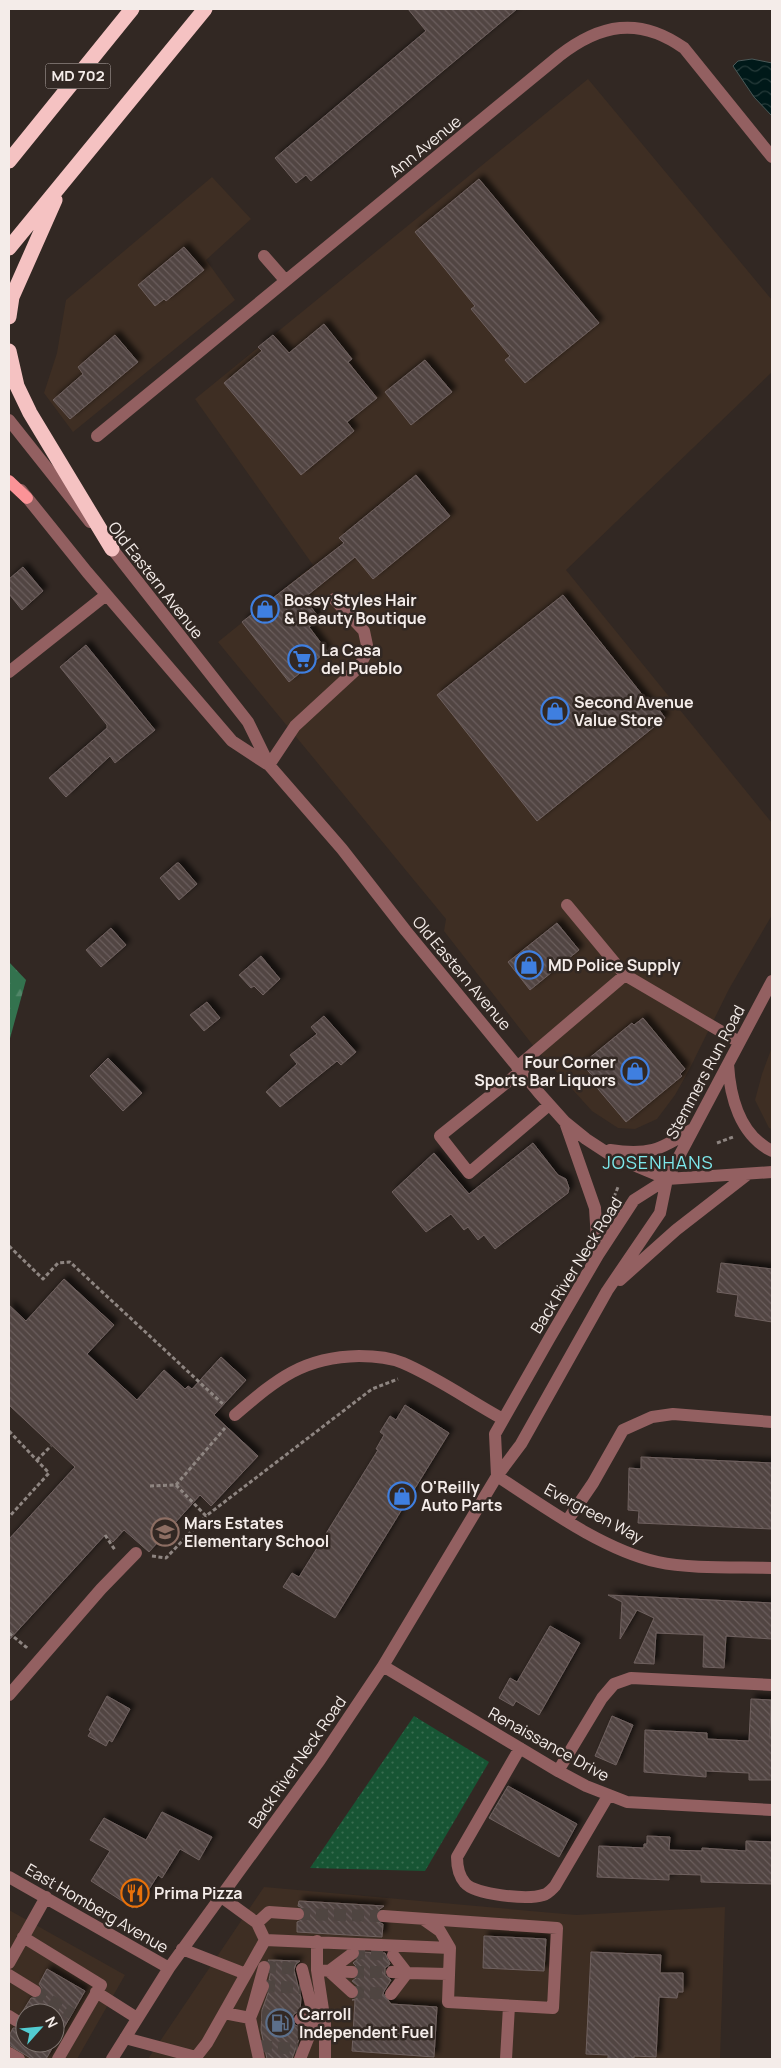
<svg xmlns="http://www.w3.org/2000/svg" width="781" height="2068" font-family="Manrope,sans-serif">
<defs>
<pattern id="grass-dots" width="8" height="8" patternUnits="userSpaceOnUse" patternTransform="scale(1.25)"><rect width="8" height="8" fill="#175534"/><path d="M2 2h.1M6 6h.1" fill="none" stroke="#396e51" stroke-width="1.8" stroke-linecap="round"/></pattern>
<pattern id="forest-firs" width="22" height="20" patternUnits="userSpaceOnUse" patternTransform="scale(1.25)"><rect width="22" height="20" fill="#33724e"/><path d="M5 1l3.5 6h-7zM16 11l3.5 6h-7z" fill="#518668"/></pattern>
<pattern id="water-waves" width="16" height="10" patternUnits="userSpaceOnUse" patternTransform="scale(1.25)"><rect width="16" height="10" fill="#001919"/><path d="M0 5q4-4 8 0t8 0" fill="none" stroke="#263b3a"/></pattern>
<pattern id="building-back-hatch" width="6" height="6" patternUnits="userSpaceOnUse" patternTransform="scale(1.25)"><rect width="6" height="6" fill="#514442"/><path d="M-1 5l2 2M0 0l6 6M5-1l2 2" fill="none" stroke="#6b5f5d"/></pattern>
<filter id="shadow"><feDropShadow dx="4.5" dy="-4.5" stdDeviation="2.5" flood-color="#0009"/></filter>
</defs>
<rect width="100%" height="100%" fill="#322823"/>
<path fill="#3e2e23" fill-rule="evenodd" d="M 588,79 L 772,300 L 772,372 L 566,570 L 772,823 L 772,915 L 729,989 L 690,1068 L 675,1095 L 657,1119 L 635,1129 L 618,1128 L 592,1111 L 535,1048 L 444,931 L 446,919 L 218,642 L 313,565 L 195,399 Z
M 212,177 L 251,219 L 206,260 L 235,300 L 73,432 L 44,393 L 57,353 L 66,300 Z
M 772,1047 L 772,1129 L 769,1128 L 755,1100 L 762,1074 Z
M 264,1887 L 576,1915 L 725,1907 L 720,2059 L 148,2059 Z
M 9,1910 L 125,1975 L 77,2059 L 9,2059 ZM 25,2013 L 55,2013 L 55,2043 L 25,2043 Z"/>
<path fill="url(#grass-dots)" d="M 414,1716 L 489,1762 L 425,1871 L 310,1868 Z"/>
<path fill="url(#forest-firs)" d="M 9,962 L 26,980 L 9,1042 Z"/>
<path fill="url(#water-waves)" stroke="#495857" d="M 752,59 L 772,63 L 772,116 L 754,97 L 733,66 L 738,61 Z"/>
<path fill="url(#building-back-hatch)" stroke="#6f615f" filter="url(#shadow)" d="M 408,9 L 517,9 L 311,181 L 306,175 L 296,183 L 275,158 L 426,31 Z
M 479,179 L 599,323 L 525,383 L 505,360 L 510,356 L 471,309 L 475,306 L 415,232 Z
M 184,247 L 204,270 L 166,301 L 164,299 L 155,306 L 138,285 Z
M 324,324 L 352,359 L 348,362 L 377,398 L 347,422 L 354,431 L 301,475 L 224,383 L 262,351 L 258,347 L 273,335 L 289,353 Z
M 115,335 L 138,362 L 70,419 L 53,400 L 83,374 L 78,367 Z
M 425,360 L 452,392 L 411,425 L 385,392 Z
M 416,475 L 450,516 L 373,579 L 355,557 L 304,598 L 320,619 L 309,627 L 327,651 L 289,682 L 242,622 L 344,543 L 339,538 Z
M 23,567 L 43,591 L 22,610 L 9,594 L 9,579 Z
M 563,595 L 652,707 L 655,704 L 665,718 L 537,821 L 437,695 Z
M 86,645 L 155,730 L 115,763 L 110,756 L 66,797 L 49,778 L 107,728 L 107,725 L 60,667 Z
M 177,863 L 179,863 L 197,884 L 179,900 L 160,878 Z
M 557,923 L 579,950 L 530,990 L 508,962 Z
M 111,928 L 126,945 L 101,967 L 86,950 Z
M 261,956 L 280,979 L 263,995 L 254,986 L 251,988 L 239,975 Z
M 207,1002 L 220,1018 L 204,1031 L 190,1015 Z
M 324,1016 L 356,1052 L 341,1065 L 337,1061 L 280,1107 L 266,1092 L 297,1064 L 290,1055 L 317,1034 L 311,1027 Z
M 643,1018 L 685,1069 L 680,1074 L 682,1076 L 626,1122 L 593,1083 L 596,1080 L 582,1064 L 632,1023 L 634,1025 Z
M 108,1058 L 142,1093 L 123,1111 L 90,1076 Z
M 533,1143 L 558,1175 L 566,1179 L 569,1188 L 568,1193 L 495,1249 L 484,1235 L 478,1240 L 468,1227 L 464,1230 L 451,1214 L 426,1232 L 392,1192 L 434,1153 L 469,1194 Z
M 721,1263 L 772,1269 L 772,1322 L 735,1316 L 738,1295 L 717,1292 Z
M 64,1279 L 114,1325 L 87,1354 L 137,1400 L 164,1370 L 185,1389 L 188,1386 L 192,1389 L 221,1357 L 246,1380 L 214,1415 L 258,1456 L 211,1506 L 200,1495 L 149,1552 L 124,1530 L 113,1542 L 105,1535 L 9,1640 L 9,1539 L 75,1467 L 9,1405 L 9,1305 L 26,1321 Z
M 405,1405 L 449,1433 L 335,1618 L 283,1587 L 292,1573 L 299,1577 L 378,1450 L 376,1449 L 384,1435 L 380,1432 L 390,1416 L 396,1420 Z
M 641,1457 L 772,1463 L 772,1529 L 638,1523 L 639,1511 L 628,1510 L 629,1468 L 641,1469 Z
M 608,1595 L 772,1603 L 772,1639 L 726,1636 L 724,1668 L 703,1667 L 704,1635 L 656,1633 L 654,1664 L 634,1663 L 654,1618 L 637,1610 L 620,1639 L 622,1602 Z
M 550,1626 L 580,1643 L 539,1715 L 516,1701 L 513,1706 L 499,1698 L 510,1678 L 517,1682 Z
M 107,1696 L 130,1709 L 112,1742 L 109,1740 L 106,1746 L 88,1736 L 91,1731 L 89,1730 Z
M 751,1699 L 771,1700 L 770,1737 L 772,1737 L 772,1780 L 749,1780 L 749,1773 L 706,1771 L 706,1777 L 644,1772 L 645,1730 L 707,1733 L 707,1739 L 749,1741 Z
M 612,1716 L 633,1725 L 616,1765 L 595,1756 Z
M 508,1786 L 577,1824 L 559,1857 L 489,1818 Z
M 162,1812 L 212,1837 L 199,1860 L 180,1849 L 162,1878 L 158,1875 L 137,1908 L 134,1906 L 133,1908 L 91,1881 L 110,1851 L 90,1840 L 104,1818 L 146,1840 Z
M 647,1836 L 670,1837 L 669,1850 L 702,1851 L 702,1848 L 746,1851 L 746,1841 L 772,1842 L 772,1884 L 701,1882 L 701,1875 L 669,1874 L 669,1880 L 597,1877 L 599,1846 L 644,1848 L 644,1844 L 647,1844 Z
M 299,1901 L 384,1906 L 377,1911 L 375,1916 L 378,1922 L 383,1924 L 382,1937 L 297,1932 L 297,1922 L 304,1919 L 306,1914 L 303,1908 L 298,1906 Z
M 484,1936 L 546,1939 L 544,1971 L 483,1968 Z
M 361,1952 L 385,1953 L 390,1964 L 385,1968 L 385,1975 L 391,1980 L 383,1993 L 391,2004 L 437,2007 L 434,2057 L 352,2051 L 355,2000 L 352,2000 L 358,1998 L 360,1993 L 358,1986 L 352,1981 L 359,1976 L 359,1969 L 353,1963 L 360,1957 Z
M 591,1952 L 661,1955 L 660,1973 L 683,1973 L 683,1992 L 678,1992 L 677,1998 L 659,1997 L 656,2057 L 634,2056 L 634,2059 L 608,2059 L 608,2055 L 586,2054 Z
M 268,1960 L 300,1961 L 296,1964 L 294,1970 L 301,1998 L 300,2011 L 294,2014 L 292,2018 L 295,2025 L 300,2027 L 299,2039 L 292,2059 L 267,2059 L 261,2030 L 262,2010 L 271,1985 L 269,1980 L 272,1965 Z
M 47,1969 L 85,1991 L 46,2059 L 32,2059 L 9,2045 L 9,2036 L 13,2028 L 20,2028 L 25,2022 L 25,2043 L 55,2043 L 55,2013 L 25,2013 L 25,2020 L 21,2014 L 31,1998 L 38,1998 L 42,1995 L 42,1988 L 39,1984 Z"/>
<g fill="none" stroke-linecap="round" stroke-linejoin="round">
<path stroke="#4f4541" stroke-width="12" stroke-dasharray="12 6" stroke-linecap="butt" d="M 298,1914 L 383,1916
M 353,1953 L 393,1955
M 264,1967 L 302,1969
M 352,1972 L 392,1972
M 263,1986 L 301,1988
M 35,1991 L 72,2014
M 352,1992 L 391,1994
M 262,2015 L 300,2019
M 260,2046 L 298,2049"/>
<path stroke="#8e8581" stroke-width="3" stroke-dasharray="4 2.5" stroke-linecap="butt" d="M 717,1143 L 733,1137
M 614,1197 L 618,1187
M 9,1246 L 43,1279 L 58,1263 L 70,1262 L 224,1405
M 9,1431 L 49,1473 L 9,1517
M 37,1460 L 51,1446
M 176,1485 L 206,1516 L 372,1389 L 398,1379
M 150,1486 L 176,1485 L 225,1428
M 105,1535 L 115,1550
M 152,1556 L 166,1558 L 206,1516
M 9,1633 L 26,1647 L 27,1645"/>
<path stroke="#936061" stroke-width="12" d="M 264,256 L 285,280
M 9,420 L 90,522
M 97,436 L 559,56 C 600,24 639,16 684,48 L 772,157
M 21,490 L 87,572 L 232,741 L 267,764
M 106,541 L 248,722 L 269,765 L 342,849 L 406,931 L 539,1093 L 565,1122 L 586,1139 L 612,1156 L 667,1179 L 772,1172
M 9,672 L 106,595
M 269,765 L 295,726 L 359,667 L 368,650 L 364,631 L 334,599
M 567,905 L 625,975
M 728,1064 C 730,1097 740,1135 772,1151
M 517,1067 L 625,975 L 739,1042
M 521,1071 L 440,1136 L 469,1173 L 549,1105
M 565,1122 L 595,1208 L 598,1255
M 610,1150 C 647,1156 661,1150 691,1130
M 620,1280 L 676,1230 L 748,1174
M 235,1415 C 276,1380 302,1357 359,1356 C 374,1356 389,1357 403,1363 C 438,1378 470,1401 503,1419
M 497,1476 L 495,1434 L 549,1339 L 598,1255 L 634,1200 L 667,1179
M 497,1476 C 543,1506 603,1550 658,1562 C 689,1569 739,1567 772,1568
M 567,1521 L 593,1483 L 623,1430 L 652,1417 L 673,1414 L 772,1422
M 383,1666 L 558,1771 L 586,1786 L 627,1802 L 772,1810
M 9,1695 L 101,1589 L 136,1553
M 520,1748 L 457,1857 C 457,1866 458,1875 465,1883 C 475,1895 528,1900 543,1895 C 548,1894 552,1889 555,1886 L 608,1796
M 558,1771 L 602,1698 L 614,1684 L 631,1678 L 772,1685
M 9,1877 L 169,1968
M 423,1919 L 440,1931 L 450,1948
M 257,1923 L 269,1912 L 298,1914
M 23,1937 L 101,1985 L 58,2059
M 265,1940 L 450,1948 L 448,2002 L 553,2008 L 557,1928 L 383,1916
M 317,1941 L 317,1970 L 352,1972
M 182,1949 L 246,1974 L 265,1940 L 257,1923 L 220,1896
M 393,1955 L 407,1973 L 448,1974
M 9,1963 L 46,1897
M 317,1970 L 325,2023
M 9,1975 L 35,1991
M 263,1986 L 250,2018 L 264,1967
M 96,1992 L 137,2018
M 352,1992 L 329,1971 L 353,1953
M 391,1994 L 407,1973 L 392,1972
M 224,2013 L 250,2018 L 259,2059
M 9,2016 L 17,2021
M 300,2019 L 325,2023 L 325,2059
M 125,2038 L 196,2057 L 207,2043 L 246,1974
M 9,2053 L 19,2059
M 112,2059 L 169,1968 L 320,1760 L 383,1666 L 497,1476 L 521,1444 L 607,1291 L 660,1213 L 667,1179 L 772,981
M 300,2059 L 315,2021 L 302,1969
M 506,2059 L 509,2006"/>
<path stroke="#fb9397" stroke-width="12" d="M 9,481 L 27,498"/>
<path stroke="#f5c2c2" stroke-width="15" d="M 9,161 L 132,9
M 9,248 L 205,9
M 9,317 L 12,297 L 55,200
M 9,351 L 17,386 L 30,413 L 112,549"/>
</g>
<defs>
<g id="shop-ring" transform="scale(1.4375)"><circle r="9.5" fill="#322823" stroke="#3f7fe0" stroke-width="1.5"/><path d="M-5-2.5h2.3a2.7 3.5 0 0 1 5.4 0H5L5.5 6h-11ZM-1.5-2.5h3a1.5 2.3 0 0 0-3 0Z" fill="#3f7fe0"/></g>
<g id="supermarket-ring" transform="scale(1.4375)"><circle r="9.5" fill="#322823" stroke="#3f7fe0" stroke-width="1.5"/><path d="M-6-5.5h2.5l.6 2H6L4.5 2H-2.5L-4.4-4H-6ZM-1.5 3.2a1.3 1.3 0 1 0 .1 0ZM3 3.2a1.3 1.3 0 1 0 .1 0Z" fill="#3f7fe0"/></g>
<g id="school-ring" transform="scale(1.4375)"><circle r="9.5" fill="#322823" stroke="#8d6e63" stroke-width="1.5"/><path d="M0-5L7-2L0 1L-7-2ZM-4 1L0 2.5L4 1V4Q0 6-4 4Z" fill="#8d6e63"/></g>
<g id="restaurant-ring" transform="scale(1.4375)"><circle r="9.5" fill="#322823" stroke="#e8710a" stroke-width="1.5"/><path d="M-5-6h1v4h1v-4h1v4h1v-4h1v5L-1.5 .5V6h-2V.5L-5-1ZM5-6V6H3V1.5H1.5Q1.5-4 5-6Z" fill="#e8710a"/></g>
<g id="fuel-ring" transform="scale(1.4375)"><circle r="9.5" fill="#322823" stroke="#5c6f8a" stroke-width="1.5"/><path d="M-5.5-6h7V0h2V4h1.3V-2.5L3-4.5l.8-.8L6-3V5H2.5V1h-1V6h-7ZM-4.2-4.7v3.2H.2V-4.7Z" fill="#5c6f8a"/></g>
</defs>
<g fill-rule="evenodd">
<use href="#shop-ring" x="265" y="609"/>
<use href="#supermarket-ring" x="302" y="659"/>
<use href="#shop-ring" x="555" y="711"/>
<use href="#shop-ring" x="529" y="965"/>
<use href="#shop-ring" x="635" y="1071"/>
<use href="#shop-ring" x="402" y="1496"/>
<use href="#school-ring" x="165" y="1532"/>
<use href="#restaurant-ring" x="135" y="1893"/>
<use href="#fuel-ring" x="280" y="2023"/>
</g>
<g text-anchor="middle" stroke-width="5" stroke-linejoin="round" paint-order="stroke">
<rect fill="#322823" stroke="#bab1ae" stroke-width="1" x="45.5" y="63.5" width="65" height="25" rx="4"/>
<g font-size="15" font-weight="bold" fill="#f4ece9">
<text x="78" y="81">MD 702</text>
</g>
<g font-size="16" fill="#f4ece9" stroke="#322823">
<text transform="translate(425 146) rotate(-39)" y="6">Ann Avenue</text>
<text transform="translate(156 580) rotate(52)" y="6">Old Eastern Avenue</text>
<text transform="translate(462 973) rotate(50)" y="6">Old Eastern Avenue</text>
<text transform="translate(705 1072) rotate(-62)" y="6">Stemmers Run Road</text>
<text transform="translate(576 1265) rotate(-58)" y="6">Back River Neck Road</text>
<text transform="translate(594 1513) rotate(28)" y="6">Evergreen Way</text>
<text transform="translate(549 1744) rotate(29)" y="6">Renaissance Drive</text>
<text transform="translate(297 1762) rotate(-55)" y="6">Back River Neck Road</text>
<text transform="translate(97 1908) rotate(30)" y="6">East Homberg Avenue</text>
</g>
<g font-size="16" font-weight="bold" fill="#f4ece9" stroke="#322823" text-anchor="start">
<text x="284" y="606">Bossy Styles Hair<tspan x="284" dy="18">&amp; Beauty Boutique</tspan></text>
<text x="321" y="656">La Casa<tspan x="321" dy="18">del Pueblo</tspan></text>
<text x="574" y="708">Second Avenue<tspan x="574" dy="18">Value Store</tspan></text>
<text x="548" y="971">MD Police Supply</text>
<text x="616" y="1068" text-anchor="end">Four Corner<tspan x="616" dy="18">Sports Bar Liquors</tspan></text>
<text x="421" y="1493">O'Reilly<tspan x="421" dy="18">Auto Parts</tspan></text>
<text x="184" y="1529">Mars Estates<tspan x="184" dy="18">Elementary School</tspan></text>
<text x="154" y="1899">Prima Pizza</text>
<text x="299" y="2020">Carroll<tspan x="299" dy="18">Independent Fuel</tspan></text>
</g>
<g font-size="18" letter-spacing="1" fill="#7de9ec" stroke="#322823">
<text x="658" y="1169">JOSENHANS</text>
</g>
</g>
<rect width="781" height="2068" fill="none" stroke="#f4ece9" stroke-width="20"/>
<g transform="translate(40 2028) rotate(63)"><circle r="24" fill="#322823" stroke="#807672"/>
<path d="M0-4L9 19L0 12L-9 19Z" fill="#52ccd1"/>
<text y="-8" font-size="14" font-weight="bold" text-anchor="middle" fill="#f4ece9">N</text>
</g>
</svg>
